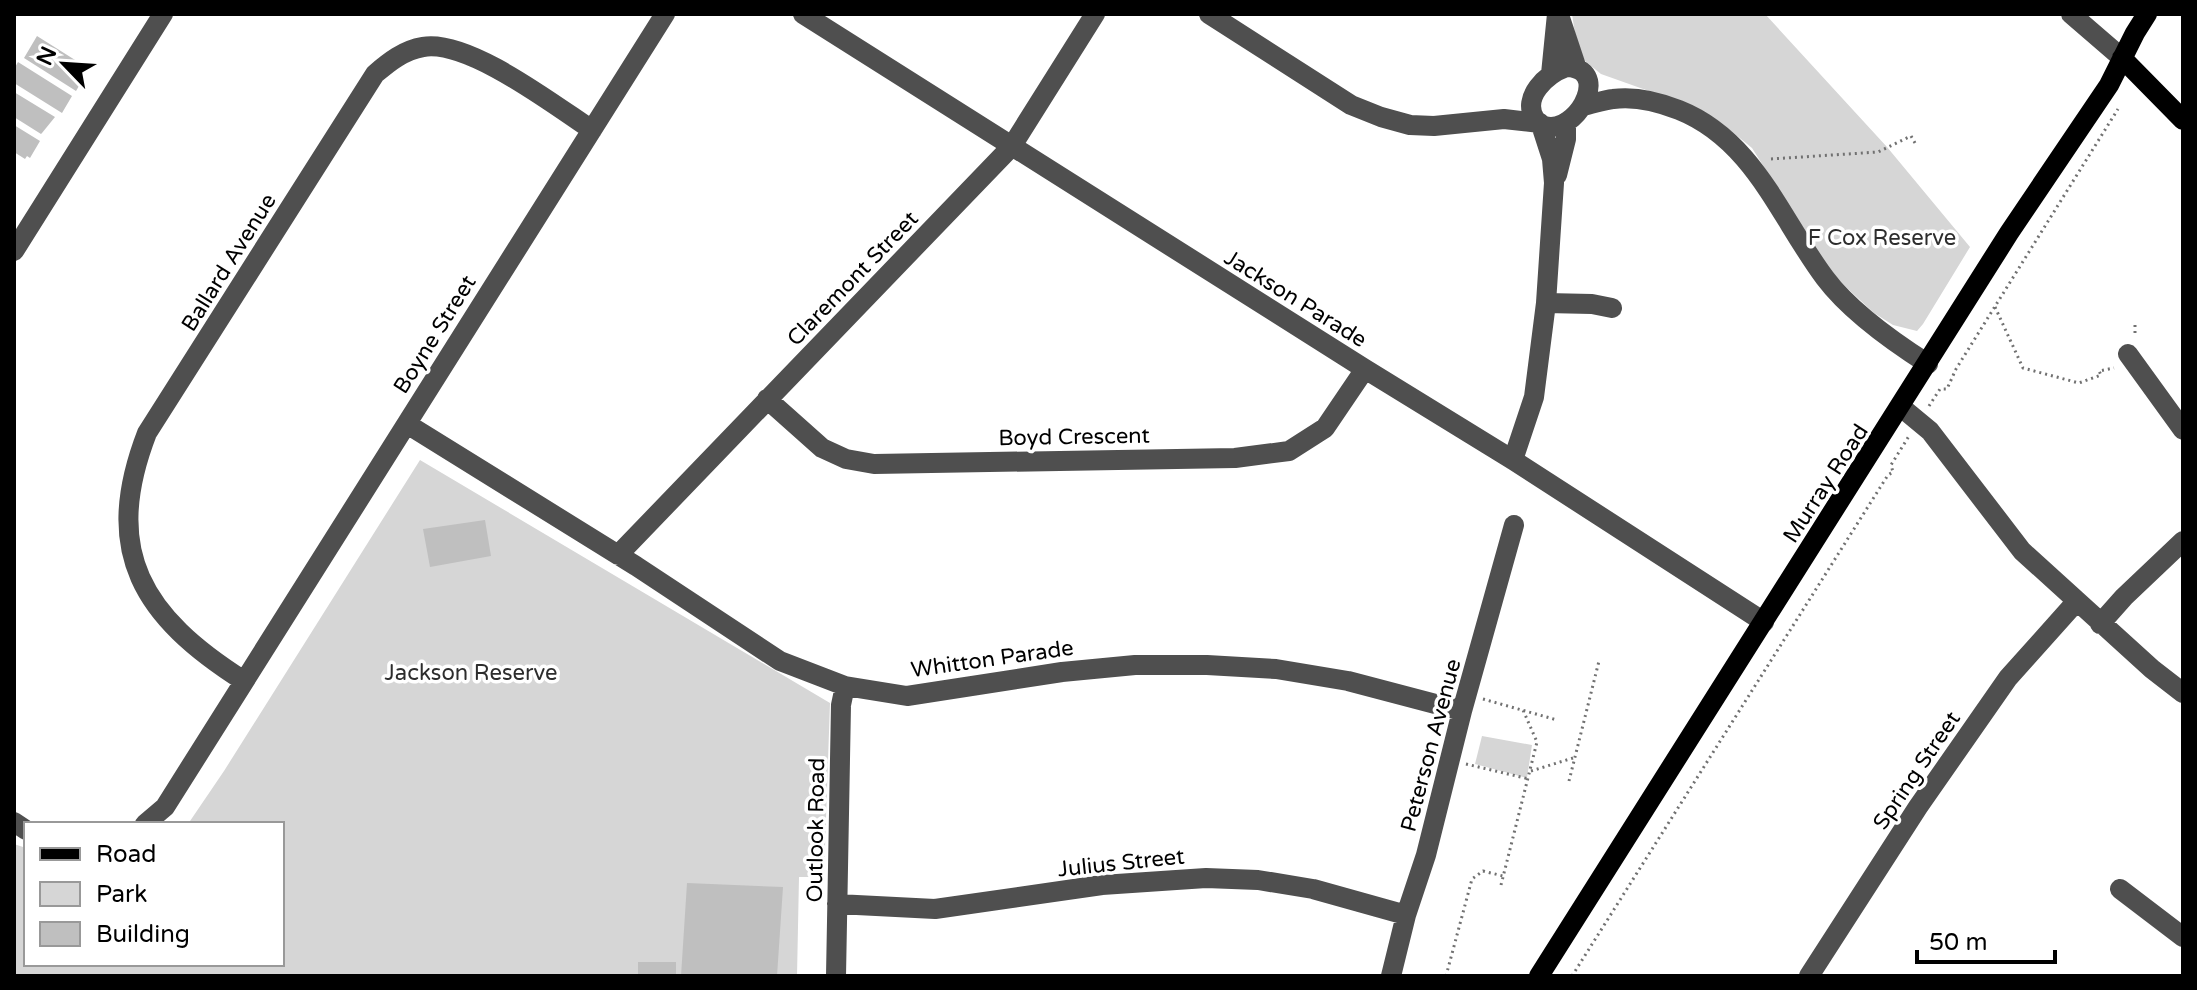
<svg xmlns="http://www.w3.org/2000/svg" width="2197" height="990" font-family="'Varela Round',sans-serif">
<rect width="100%" height="100%" fill="#fff"/>
<path fill="#d6d6d6" d="M 1572,14 L 1765,14 L 1887,147 L 1970,247 L 1923,324 L 1917,331 L 1893,325 L 1874,313 L 1848,289 L 1828,268 L 1752,148 L 1719,121 L 1691,106 L 1601,74 L 1585,61 L 1577,47 Z
M 420,460 L 830,703 L 824,877 L 799,877 L 797,976 L 14,976 L 14,844 L 26,848 L 26,964 L 282,964 L 282,824 L 188,824 L 224,771 Z
M 1482,736 L 1532,745 L 1527,778 L 1475,764 Z"/>
<path fill="#bfbfbf" d="M 37,36 L 83,65 L 79,72 L 85,76 L 76,91 L 24,58 Z
M 18,62 L 72,96 L 62,113 L 14,83 L 14,69 Z
M 14,92 L 55,117 L 42,133 L 41,134 L 14,117 Z
M 14,125 L 40,141 L 30,158 L 27,156 L 25,159 L 14,152 Z
M 485,520 L 491,556 L 430,567 L 423,529 Z
M 687,883 L 783,887 L 777,976 L 681,976 Z
M 638,962 L 676,962 L 676,976 L 638,976 Z"/>
<g fill="none" stroke-linecap="round" stroke-linejoin="round">
<path stroke="#717171" stroke-width="3" stroke-dasharray="2 4" stroke-linecap="butt" d="M 1771,159 L 1878,152 L 1911,136 L 1915,143
M 1995,307 L 2023,368 L 2079,383 L 2101,375 L 2099,371 L 2114,368
M 2135,325 L 2135,337
M 1929,406 L 1940,389 L 1947,389 L 1956,369 L 2118,109
M 1483,699 L 1557,720
M 1466,764 L 1529,779
M 1531,771 L 1573,758
M 1569,781 L 1599,661
M 1501,885 L 1537,742 L 1523,710
M 1446,976 L 1472,879 L 1483,871 L 1503,876
M 1572,976 L 1888,475 L 1893,472 L 1891,465 L 1909,436"/>
<path stroke="#4f4f4f" stroke-width="20" d="M 803,14 L 1365,369 L 1513,460 L 1764,622
M 1209,14 L 1351,105 L 1381,117 L 1410,125 L 1434,126 L 1504,119 L 1540,123
M 2071,14 L 2122,58
M 1560,18 L 1577,69
M 1566,67 C 1610,68 1581,127 1551,127 C 1545,127 1539,124 1535,119 C 1521,97 1547,74 1566,67 Z
M 1551,74 L 1557,14
M 1583,106 C 1593,104 1603,100 1613,99 C 1635,96 1659,102 1679,110 C 1754,140 1780,218 1825,278 C 1849,310 1895,343 1928,364
M 1557,175 L 1566,139 L 1566,122
M 14,251 L 163,14
M 1546,303 L 1592,304 L 1612,308
M 2128,354 L 2183,430
M 767,399 L 822,448 L 846,459 L 874,464 L 1235,458 L 1289,451 L 1325,428 L 1365,369
M 1901,407 L 1930,431 L 2022,551 L 2152,669 L 2183,693
M 407,424 L 636,566 L 780,661 L 845,686 L 907,696 L 1062,672 L 1135,665 L 1207,665 L 1276,669 L 1348,681 L 1462,711
M 1513,460 L 1534,397 L 1546,303 L 1554,183 L 1552,159 L 1541,125
M 618,555 L 1012,146 L 1095,14
M 2100,624 L 2124,597 L 2183,541
M 244,681 C 143,617 101,552 147,433 L 375,74 C 389,62 404,50 423,47 C 468,39 554,105 592,130
M 14,822 L 26,830
M 145,824 L 165,807 L 665,14
M 2120,889 L 2183,937
M 837,904 L 935,909 L 1102,885 L 1206,878 L 1258,880 L 1313,889 L 1406,915
M 836,976 L 841,705 L 845,686
M 1391,976 L 1406,915 L 1426,855 L 1462,711 L 1514,525
M 1809,976 L 1918,807 L 2008,678 L 2076,602"/>
<path stroke="#000" stroke-width="20" d="M 2122,58 L 2183,120
M 1539,976 L 2009,233 L 2109,85 L 2135,33 L 2147,14"/>
</g>
<g text-anchor="middle" stroke-width="7" stroke-linejoin="round" paint-order="stroke">
<g font-size="22" fill="#2d2d2d" stroke="#fff">
<text x="1882" y="245">F Cox Reserve</text>
<text x="471" y="680">Jackson Reserve</text>
</g>
<g font-size="22" fill="#000" stroke="#fff">
<text transform="translate(228 262) rotate(-58)" y="8">Ballard Avenue</text>
<text transform="translate(852 278) rotate(-46)" y="8">Claremont Street</text>
<text transform="translate(1296 298) rotate(32)" y="8">Jackson Parade</text>
<text transform="translate(434 334) rotate(-58)" y="8">Boyne Street</text>
<text transform="translate(1074 436) rotate(-1)" y="8">Boyd Crescent</text>
<text transform="translate(1825 483) rotate(-57)" y="8">Murray Road</text>
<text transform="translate(992 658) rotate(-8)" y="8">Whitton Parade</text>
<text transform="translate(1430 745) rotate(-75)" y="8">Peterson Avenue</text>
<text transform="translate(1916 770) rotate(-56)" y="8">Spring Street</text>
<text transform="translate(815 830) rotate(-89)" y="8">Outlook Road</text>
<text transform="translate(1121 862) rotate(-6)" y="8">Julius Street</text>
</g>
</g>
<rect width="2197" height="990" fill="none" stroke="#000000" stroke-width="32"/>
<rect x="24" y="822" width="260" height="144" fill="#ffffff" stroke="#999999" stroke-width="2"/>
<rect x="40" y="848" width="40" height="12" fill="#000000" stroke="#999999" stroke-width="2"/>
<text x="96" y="862" font-size="24" fill="#000000">Road</text>
<rect x="40" y="882" width="40" height="24" fill="#d6d6d6" stroke="#999999" stroke-width="2"/>
<text x="96" y="902" font-size="24" fill="#000000">Park</text>
<rect x="40" y="922" width="40" height="24" fill="#bfbfbf" stroke="#999999" stroke-width="2"/>
<text x="96" y="942" font-size="24" fill="#000000">Building</text>
<g transform="translate(64 64) rotate(295)" stroke="#ffffff" stroke-width="6" paint-order="stroke">
<path d="M0-6L14 30L0 20L-14 30Z" fill="#000000"/>
<text y="-12" font-size="22" font-weight="bold" text-anchor="middle" fill="#000000">N</text>
</g>
<path d="M1917 950v12h138v-12" fill="none" stroke="#000000" stroke-width="4"/>
<text x="1929" y="950" font-size="24" fill="#000000" stroke="#ffffff" stroke-width="6" paint-order="stroke">50 m</text>
</svg>
